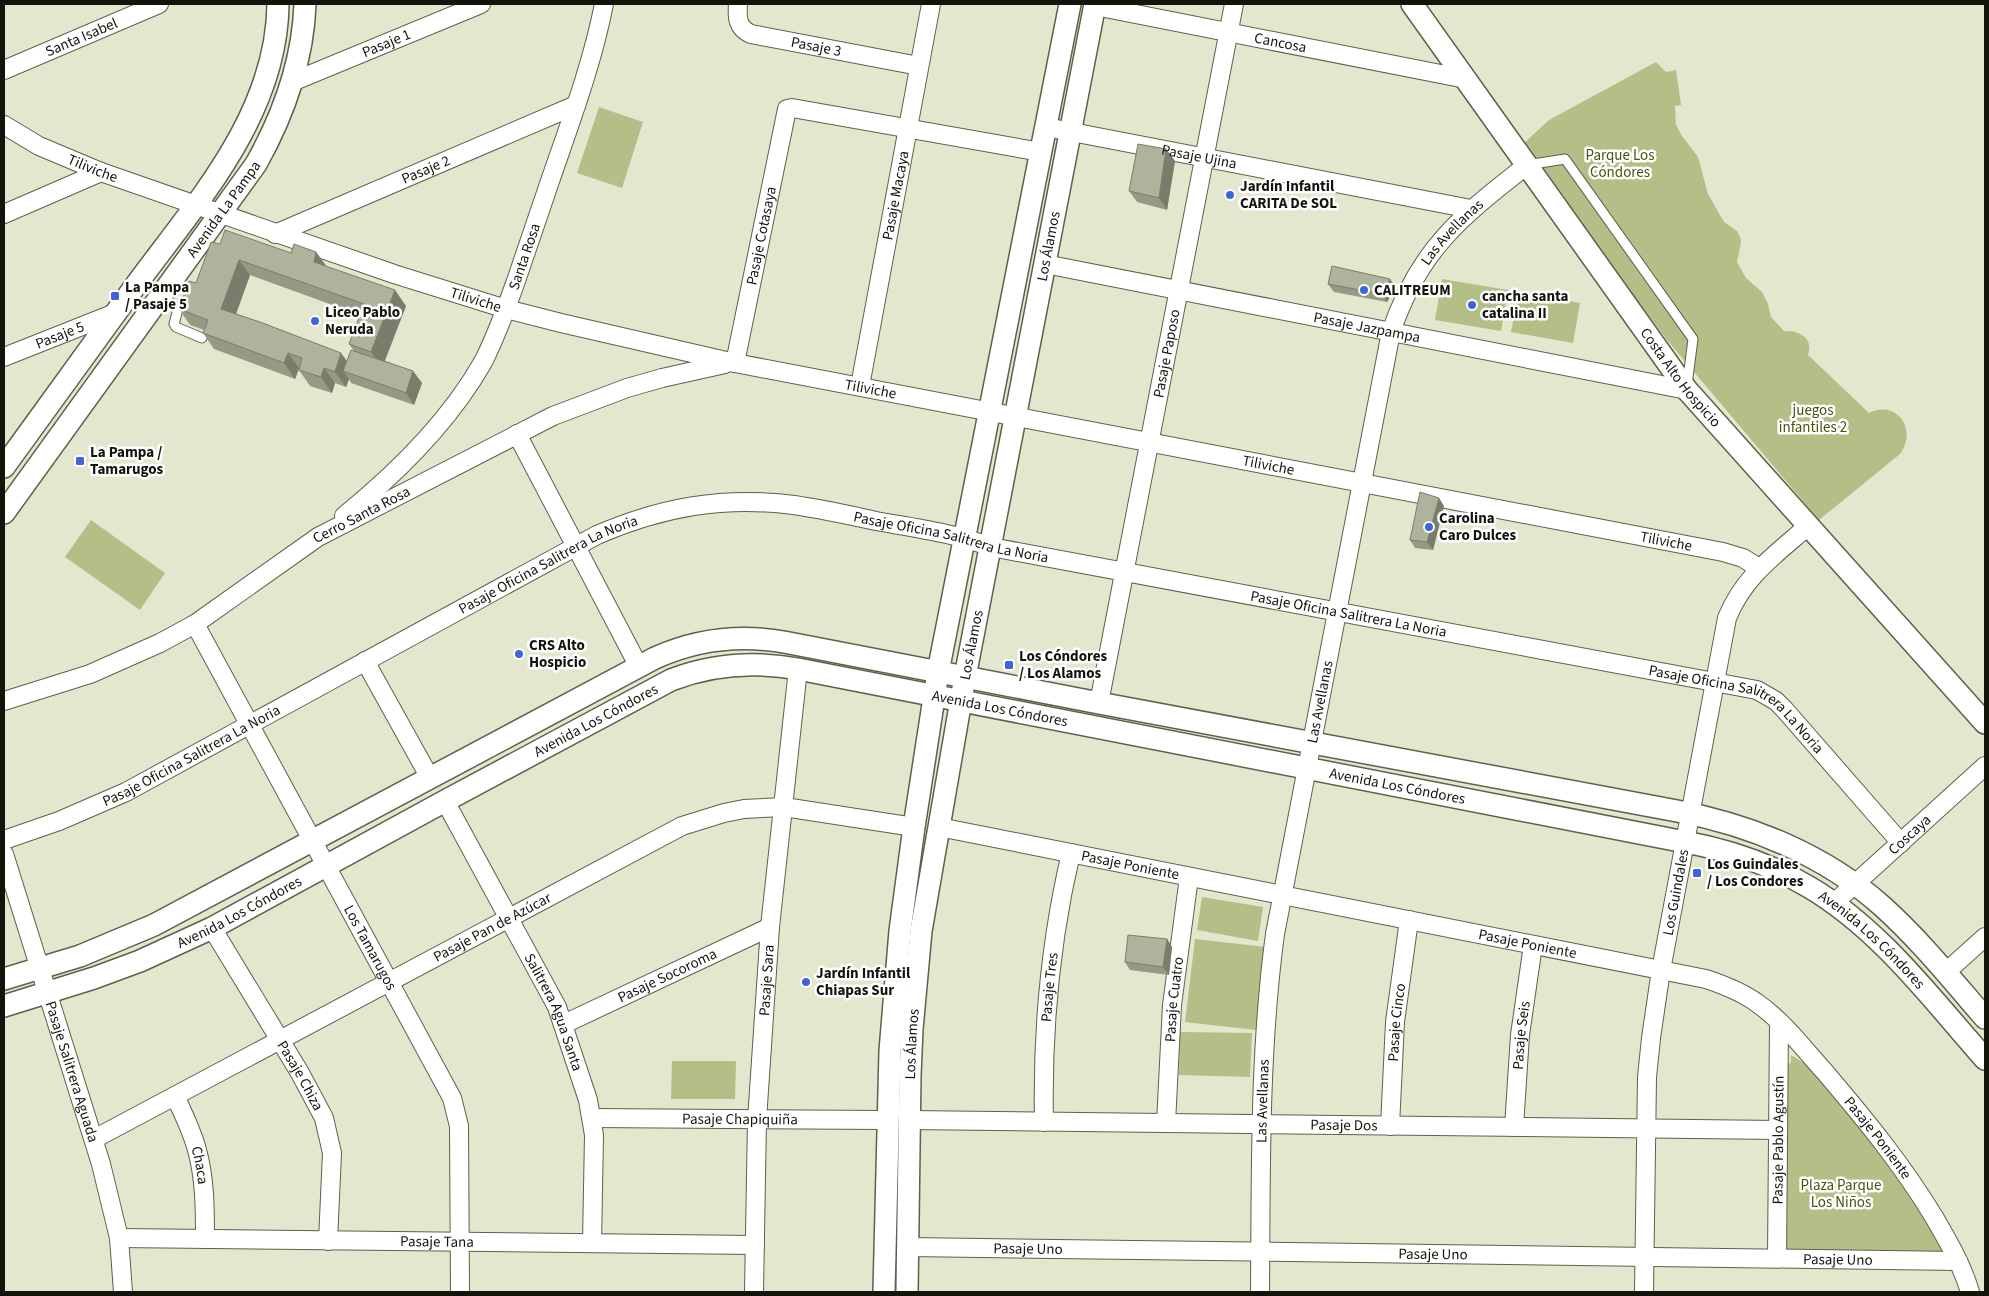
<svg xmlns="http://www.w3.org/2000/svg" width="1989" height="1296" font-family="'Source Sans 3',sans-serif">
<rect width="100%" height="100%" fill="#e2e7ce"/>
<path fill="#b4be87" d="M 1656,62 L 1666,72 L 1676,70 L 1681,105 L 1675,106 L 1676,125 L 1682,136 L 1698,157 L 1708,194 L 1724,222 L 1737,231 L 1740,237 L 1741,242 L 1737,262 L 1746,278 L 1762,292 L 1768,304 L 1771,317 L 1784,331 C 1799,330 1814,338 1808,355 L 1869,413 C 1897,399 1918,430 1900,454 L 1819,520 L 1667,340 L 1522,145 L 1549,120 Z
M 599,107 L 643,122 L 622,188 L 577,173 Z
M 1442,279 L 1508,290 L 1501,331 L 1435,320 Z
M 1519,292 L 1580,303 L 1573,343 L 1511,332 Z
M 91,520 L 165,573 L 140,610 L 65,557 Z
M 1202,897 L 1263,907 L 1258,941 L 1197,930 Z
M 1195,939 L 1266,947 L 1256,1030 L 1185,1022 Z
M 1180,1032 L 1252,1033 L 1250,1077 L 1179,1075 Z
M 1791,1055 L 1804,1063 L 1829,1088 L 1875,1141 L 1945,1249 L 1943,1253 L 1789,1251 L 1784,1248 L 1786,1067 L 1791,1062 Z
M 672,1061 L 736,1061 L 735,1099 L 671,1099 Z"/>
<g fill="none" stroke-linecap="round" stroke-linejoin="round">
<g stroke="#5d614b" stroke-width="11">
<path id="service" d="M 1527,165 L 1565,159 L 1693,339 L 1687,385
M 161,295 L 178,309 L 174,324 L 176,327 L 202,338"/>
</g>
<g stroke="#5d614b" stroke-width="20">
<g id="minor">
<path id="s1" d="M 738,4 C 737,17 737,28 751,34 L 919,66"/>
<path id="s2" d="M 1095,6 L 1466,79"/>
<path id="s3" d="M 4,70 L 159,4"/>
<path id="s4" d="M 292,82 L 481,4"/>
<path id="s5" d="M 4,125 L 39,146 L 101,172 L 394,274 L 506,309 L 561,323 L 735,363 L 1723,552 L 1743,558 L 1759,568"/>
<path id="s6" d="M 1046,127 L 1471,209"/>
<path d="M 4,214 L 101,172"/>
<path id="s7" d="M 275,234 L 576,105"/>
<path id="s8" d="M 1045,264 L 1687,390"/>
<path id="s9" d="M 4,357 L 115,313"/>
<path id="s10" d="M 735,363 L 787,109 L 792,108 L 1041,152"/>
<path id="s11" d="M 860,386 L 931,4"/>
<path d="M 517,434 L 639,667"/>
<path id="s12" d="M 344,516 C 397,473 449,422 483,362 C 497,335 507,306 517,278 C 528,246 539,213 550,181 C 570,123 592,65 604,4"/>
<path id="s13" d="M 195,624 L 452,1098 L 459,1126 L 460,1292"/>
<path d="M 365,661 L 430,778"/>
<path id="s14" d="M 4,701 L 90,674 L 160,643 L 195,624 L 318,537 L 553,416 L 627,388 L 662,378 L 725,364"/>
<path id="s15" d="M 1099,703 L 1234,4"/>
<path id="s16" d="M 445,801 L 557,1007 L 588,1100 L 594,1135 L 592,1243"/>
<path id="s17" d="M 939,827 L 1706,979 C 1724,985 1742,992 1757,1003 C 1783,1021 1803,1048 1824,1071 C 1864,1118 1902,1164 1934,1217 C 1948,1241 1962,1265 1970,1292"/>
<path id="s18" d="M 4,840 L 59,821 L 126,792 L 597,535 C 662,507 723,496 794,505 C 821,509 849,515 876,521 C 915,528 954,533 991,547 L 1757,690 L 1776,701 L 1784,709 L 1901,843"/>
<path id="s19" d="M 4,854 L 101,1164 L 119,1238 L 123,1292"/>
<path id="s20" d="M 1834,903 L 1985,766"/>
<path id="s21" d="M 212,928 L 300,1073 L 324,1118 L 332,1153 L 328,1241"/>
<path d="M 1945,973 L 1985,937"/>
<path id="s22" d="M 564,1024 L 770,927"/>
<path id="s23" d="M 175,1096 C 183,1113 192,1131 197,1150 C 205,1179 205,1209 205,1239"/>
<path id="s24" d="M 592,1118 L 887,1120"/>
<path id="s25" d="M 909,1120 L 1778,1130"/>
<path id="s26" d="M 1044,1122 C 1042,1030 1050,942 1071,853"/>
<path id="s27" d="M 1166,1123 L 1172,1005 L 1189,877"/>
<path id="s28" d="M 1390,1126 L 1395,1022 L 1409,920"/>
<path id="s29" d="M 1514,1127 L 1520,1035 L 1533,945"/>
<path id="s30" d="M 94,1139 L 682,826 L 724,813 L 744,809 L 784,807 L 914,827"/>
<path id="s31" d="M 119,1238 L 755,1245"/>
<path id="s32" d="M 908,1247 L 1958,1261"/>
<path id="s33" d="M 1777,1258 L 1779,1022"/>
<path id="s34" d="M 754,1292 L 757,1120 L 770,927 L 798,669"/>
<path id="s35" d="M 1260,1292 C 1261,1172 1259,1053 1275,934 L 1391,332 C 1419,249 1461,217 1527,165"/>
<path id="s36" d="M 1644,1292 L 1647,1077 L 1651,1038 L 1661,970 L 1727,618 C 1744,576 1775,555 1808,526"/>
</g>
</g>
<g stroke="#5d614b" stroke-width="24">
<g id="tertiary">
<path id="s37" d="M 1412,4 L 1687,390 L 1985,723"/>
<path d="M 4,467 C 47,407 90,348 133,289 C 195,204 277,116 278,4"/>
<path id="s38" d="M 4,513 L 256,164 C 284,114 303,61 305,4"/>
<path d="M 4,979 L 80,956 L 154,925 L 655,658 C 697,639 738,634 784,642 L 1099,703 L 1677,811 C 1751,825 1825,855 1882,906 C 1919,939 1952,980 1985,1018"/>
<path id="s39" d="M 4,1006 L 94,978 L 140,961 L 212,928 L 445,801 L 671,680 C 713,664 754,661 798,669 L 1685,842 C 1729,850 1770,864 1809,887 C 1880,929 1931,998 1985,1059"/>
<path d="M 884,1292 L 890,1051 L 900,931 L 914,827 L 938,672 L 1070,4"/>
<path id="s40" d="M 907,1292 L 910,1075 L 912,1029 L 921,931 L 965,677 L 1095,4"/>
</g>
</g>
<use href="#service" stroke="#fff" stroke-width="9"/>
<use href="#minor" stroke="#fff" stroke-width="18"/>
<use href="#tertiary" stroke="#fff" stroke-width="21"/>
</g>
<path fill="#969a85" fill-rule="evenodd" d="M 1166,149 L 1175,161 L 1167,210 L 1137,202 L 1129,191 Z
M 220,244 L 291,253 L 316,252 L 326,266 L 406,306 L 385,361 L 413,371 L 422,383 L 414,405 L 351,383 L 349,379 L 346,387 L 335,383 L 332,393 L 310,386 L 299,370 L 299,369 L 295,379 L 214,349 L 203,333 L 204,330 L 190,325 L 179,309 L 196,283 ZM 250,275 L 360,315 L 349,344 L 354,351 L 347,361 L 236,314 Z
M 1328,284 L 1396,287 L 1387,302 L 1334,292 Z
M 1444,506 L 1433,550 L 1415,548 L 1410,540 Z
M 1167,939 L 1172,947 L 1169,975 L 1130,970 L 1125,962 Z"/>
<path fill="#7a7d6c" d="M 1166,149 L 1175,161 L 1167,210 L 1159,198 Z
M 316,252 L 327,267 L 314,262 Z
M 239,260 L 250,275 L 232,325 L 221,309 Z
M 1390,279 L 1396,287 L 1387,302 L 1382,294 Z
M 395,290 L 406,306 L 382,367 L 371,352 Z
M 288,353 L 299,368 L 295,379 L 284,363 Z
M 341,353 L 352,368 L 343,371 L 349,379 L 346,387 L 335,372 Z
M 324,368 L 335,383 L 332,393 L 321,377 Z
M 413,371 L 422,383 L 414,405 L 406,393 Z
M 1439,498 L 1444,506 L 1433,550 L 1427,542 Z
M 1167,939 L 1172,947 L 1169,975 L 1163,967 Z"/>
<path fill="#aeb39b" stroke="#7a7d6c" d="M 1138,144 L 1166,149 L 1159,198 L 1129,191 Z
M 225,230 L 291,253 L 294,244 L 316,252 L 314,262 L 395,290 L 371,352 L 349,344 L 364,304 L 239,260 L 221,309 L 260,322 L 341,353 L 335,372 L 324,368 L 321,377 L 299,370 L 302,358 L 288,353 L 284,363 L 203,333 L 208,320 L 179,309 L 189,281 L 196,283 L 211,242 L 220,244 Z
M 1332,266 L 1390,279 L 1382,294 L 1328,284 Z
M 351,350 L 413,371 L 406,393 L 343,371 Z
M 1420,492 L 1439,498 L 1427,542 L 1410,540 Z
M 1128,935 L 1167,939 L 1163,967 L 1125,962 Z"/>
<g fill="#4064d6" stroke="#fff" stroke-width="2">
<circle cx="1230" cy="195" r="5"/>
<circle cx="1364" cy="290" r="5"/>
<rect x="110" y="291" width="10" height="10" rx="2.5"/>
<circle cx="1472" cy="305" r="5"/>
<circle cx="315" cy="321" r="5"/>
<rect x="75" y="456" width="10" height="10" rx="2.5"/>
<circle cx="1429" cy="527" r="5"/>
<circle cx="519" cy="654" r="5"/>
<rect x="1004" y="660" width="10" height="10" rx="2.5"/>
<rect x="1692" y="868" width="10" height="10" rx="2.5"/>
<circle cx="806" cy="982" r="5"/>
</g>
<g text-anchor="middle" stroke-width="5" stroke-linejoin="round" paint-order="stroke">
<g font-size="15" fill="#13150c" stroke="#fff">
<text dy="5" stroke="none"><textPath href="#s3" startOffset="84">Santa Isabel</textPath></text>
<text dy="5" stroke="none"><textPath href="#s4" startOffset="102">Pasaje 1</textPath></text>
<text dy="5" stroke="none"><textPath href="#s2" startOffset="189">Cancosa</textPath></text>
<text dy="5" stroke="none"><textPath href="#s1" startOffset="102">Pasaje 3</textPath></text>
<text dy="5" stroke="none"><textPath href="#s6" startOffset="156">Pasaje Ujina</textPath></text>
<text dy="5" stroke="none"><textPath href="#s5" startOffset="99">Tiliviche</textPath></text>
<text dy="5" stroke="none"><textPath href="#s7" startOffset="164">Pasaje 2</textPath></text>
<text dy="5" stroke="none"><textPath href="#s11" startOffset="194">Pasaje Macaya</textPath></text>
<text dy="5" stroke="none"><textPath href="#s38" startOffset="375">Avenida La Pampa</textPath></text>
<text dy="5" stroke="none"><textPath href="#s35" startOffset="1090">Las Avellanas</textPath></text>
<text dy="5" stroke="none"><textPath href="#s10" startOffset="130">Pasaje Cotasaya</textPath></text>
<text dy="5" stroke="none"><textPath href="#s40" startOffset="1058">Los Álamos</textPath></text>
<text dy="5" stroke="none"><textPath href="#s12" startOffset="322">Santa Rosa</textPath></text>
<text dy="5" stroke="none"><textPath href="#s5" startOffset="504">Tiliviche</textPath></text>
<text dy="5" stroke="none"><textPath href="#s8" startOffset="328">Pasaje Jazpampa</textPath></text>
<text dy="5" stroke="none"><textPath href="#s9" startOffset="60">Pasaje 5</textPath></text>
<text dy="5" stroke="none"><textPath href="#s15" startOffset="356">Pasaje Paposo</textPath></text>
<text dy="5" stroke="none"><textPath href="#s37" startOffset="460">Costa Alto Hospicio</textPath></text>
<text dy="5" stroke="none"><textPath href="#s5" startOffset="909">Tiliviche</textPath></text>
<text dy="5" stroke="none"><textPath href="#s5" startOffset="1314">Tiliviche</textPath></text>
<text dy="5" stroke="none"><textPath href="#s14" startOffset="406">Cerro Santa Rosa</textPath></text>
<text dy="5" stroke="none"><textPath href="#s18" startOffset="1030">Pasaje Oficina Salitrera La Noria</textPath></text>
<text dy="5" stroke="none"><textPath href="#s5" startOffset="1719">Tiliviche</textPath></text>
<text dy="5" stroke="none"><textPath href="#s18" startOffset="611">Pasaje Oficina Salitrera La Noria</textPath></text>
<text dy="5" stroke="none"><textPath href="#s18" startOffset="1435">Pasaje Oficina Salitrera La Noria</textPath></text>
<text dy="5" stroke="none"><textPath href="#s40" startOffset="652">Los Álamos</textPath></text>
<text dy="5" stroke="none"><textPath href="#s35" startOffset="595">Las Avellanas</textPath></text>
<text dy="5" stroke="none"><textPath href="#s39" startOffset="1079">Avenida Los Cóndores</textPath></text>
<text dy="5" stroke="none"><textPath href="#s18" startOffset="1840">Pasaje Oficina Salitrera La Noria</textPath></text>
<text dy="5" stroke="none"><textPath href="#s39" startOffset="659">Avenida Los Cóndores</textPath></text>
<text dy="5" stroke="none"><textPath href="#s18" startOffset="206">Pasaje Oficina Salitrera La Noria</textPath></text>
<text dy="5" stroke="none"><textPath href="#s39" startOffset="1484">Avenida Los Cóndores</textPath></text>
<text dy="5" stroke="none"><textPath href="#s20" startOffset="102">Coscaya</textPath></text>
<text dy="5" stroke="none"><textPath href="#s17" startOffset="195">Pasaje Poniente</textPath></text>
<text dy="5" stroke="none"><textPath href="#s36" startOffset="402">Los Guindales</textPath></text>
<text dy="5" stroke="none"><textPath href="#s39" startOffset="254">Avenida Los Cóndores</textPath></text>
<text dy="5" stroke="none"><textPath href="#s30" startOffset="451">Pasaje Pan de Azúcar</textPath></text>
<text dy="5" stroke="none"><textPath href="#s39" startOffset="1992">Avenida Los Cóndores</textPath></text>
<text dy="5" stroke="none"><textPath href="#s17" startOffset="600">Pasaje Poniente</textPath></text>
<text dy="5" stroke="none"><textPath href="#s13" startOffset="368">Los Tamarugos</textPath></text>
<text dy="5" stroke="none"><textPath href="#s22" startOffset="114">Pasaje Socoroma</textPath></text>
<text dy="5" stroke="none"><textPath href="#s34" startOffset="312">Pasaje Sara</textPath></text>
<text dy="5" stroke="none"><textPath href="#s26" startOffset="135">Pasaje Tres</textPath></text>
<text dy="5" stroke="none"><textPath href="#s27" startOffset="124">Pasaje Cuatro</textPath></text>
<text dy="5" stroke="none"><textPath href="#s16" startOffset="238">Salitrera Agua Santa</textPath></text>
<text dy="5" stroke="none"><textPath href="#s28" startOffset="104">Pasaje Cinco</textPath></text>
<text dy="5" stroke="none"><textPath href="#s29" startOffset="92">Pasaje Seis</textPath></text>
<text dy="5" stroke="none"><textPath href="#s40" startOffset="248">Los Álamos</textPath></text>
<text dy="5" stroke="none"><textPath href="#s19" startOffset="228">Pasaje Salitrera Aguada</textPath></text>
<text dy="5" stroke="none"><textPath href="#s21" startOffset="172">Pasaje Chiza</textPath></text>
<text dy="5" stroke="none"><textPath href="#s35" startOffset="191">Las Avellanas</textPath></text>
<text dy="5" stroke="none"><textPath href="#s24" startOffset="148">Pasaje Chapiquiña</textPath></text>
<text dy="5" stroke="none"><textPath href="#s25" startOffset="435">Pasaje Dos</textPath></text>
<text dy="5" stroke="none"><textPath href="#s17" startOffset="1020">Pasaje Poniente</textPath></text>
<text dy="5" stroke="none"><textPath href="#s33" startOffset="118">Pasaje Pablo Agustín</textPath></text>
<text dy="5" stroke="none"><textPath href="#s23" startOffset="74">Chaca</textPath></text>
<text dy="5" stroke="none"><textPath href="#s31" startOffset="318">Pasaje Tana</textPath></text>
<text dy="5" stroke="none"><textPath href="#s32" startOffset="120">Pasaje Uno</textPath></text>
<text dy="5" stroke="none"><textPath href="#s32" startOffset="525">Pasaje Uno</textPath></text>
<text dy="5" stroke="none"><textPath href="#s32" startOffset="930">Pasaje Uno</textPath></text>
</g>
<g font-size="15" fill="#4b5310" stroke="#fff">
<text x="1620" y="160">Parque Los<tspan x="1620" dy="17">Cóndores</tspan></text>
<text x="1813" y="415">juegos<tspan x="1813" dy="17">infantiles 2</tspan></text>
<text x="1841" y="1190">Plaza Parque<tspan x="1841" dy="17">Los Niños</tspan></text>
</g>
<g font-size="15" font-weight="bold" fill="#13150c" stroke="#fff" text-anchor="start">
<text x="1240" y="191">Jardín Infantil<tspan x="1240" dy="17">CARITA De SOL</tspan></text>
<text x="125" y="292">La Pampa<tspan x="125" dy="17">/ Pasaje 5</tspan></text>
<text x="1374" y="295">CALITREUM</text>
<text x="1482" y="301">cancha santa<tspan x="1482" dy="17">catalina II</tspan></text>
<text x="325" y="317">Liceo Pablo<tspan x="325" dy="17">Neruda</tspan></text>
<text x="90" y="457">La Pampa /<tspan x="90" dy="17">Tamarugos</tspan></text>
<text x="1439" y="523">Carolina<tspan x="1439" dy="17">Caro Dulces</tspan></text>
<text x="529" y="650">CRS Alto<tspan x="529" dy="17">Hospicio</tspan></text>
<text x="1019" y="661">Los Cóndores<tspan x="1019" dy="17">/ Los Alamos</tspan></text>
<text x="1707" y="869">Los Guindales<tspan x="1707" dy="17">/ Los Condores</tspan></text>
<text x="816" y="978">Jardín Infantil<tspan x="816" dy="17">Chiapas Sur</tspan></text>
</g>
</g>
<rect width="1989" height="1296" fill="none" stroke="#13150c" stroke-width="10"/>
</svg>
